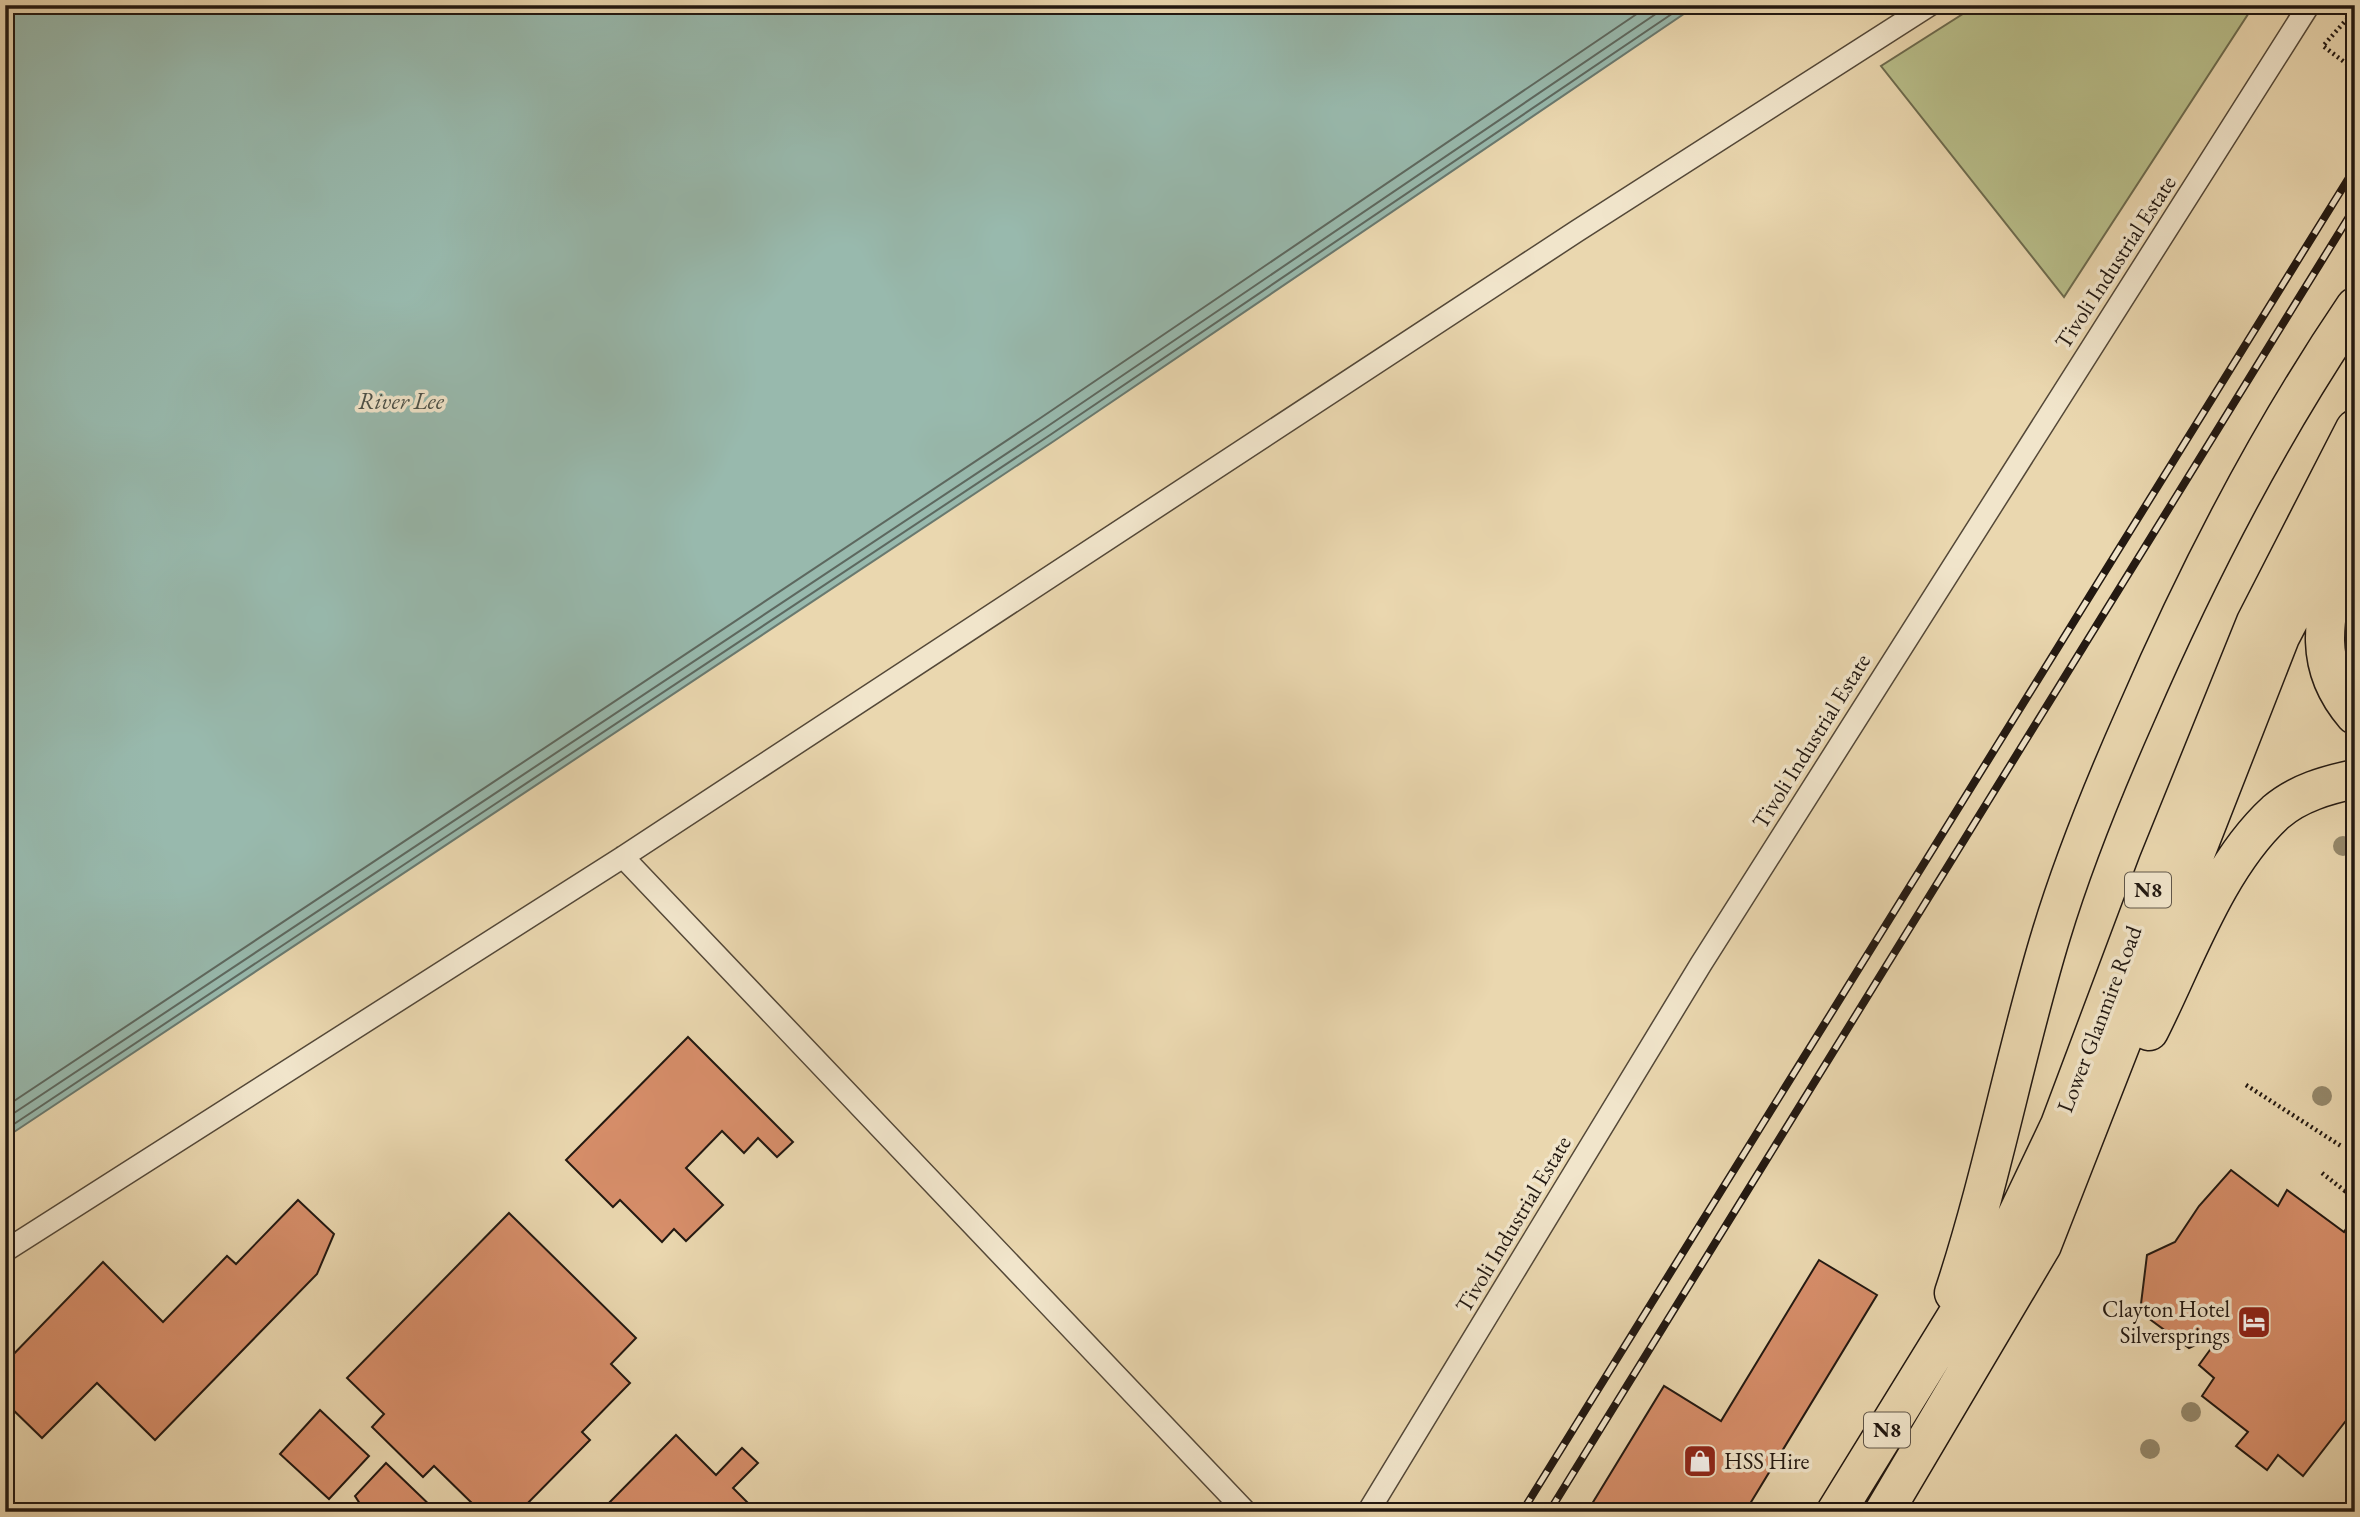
<svg xmlns="http://www.w3.org/2000/svg" width="2360" height="1517" font-family="'EB Garamond',serif">
<rect width="100%" height="100%" fill="#ead7af"/>
<filter id="stains"><feTurbulence type="fractalNoise" baseFrequency=".00286" numOctaves="4"/><feColorMatrix values="0 0 0 0 .2 0 0 0 0 .09 0 0 0 0 .02 0 0 0 .5 -.17"/></filter>
<radialGradient id="worn" r=".72"><stop offset=".6" stop-color="#630" stop-opacity="0"/><stop offset="1" stop-color="#630" stop-opacity=".3"/></radialGradient>
<path fill="#b8be8a" stroke="#6d6b4e" stroke-width="2" d="M 1977,5 L 2254,5 L 2064,297 L 1881,66 Z"/>
<path fill="#98b9ad" stroke="#69796f" stroke-width="2" d="M 5,5 L 1697,5 L 1054,441 L 5,1138 Z"/>
<g fill="none" stroke-linecap="round" stroke-linejoin="round">
<path stroke="#5d685f" stroke-width="2" d="M 5,1107 L 1039,419 L 1650,5
M 5,1119 L 1045,428 L 1669,5
M 5,1130 L 1050,435 L 1685,5"/>
</g>
<path fill="#d78e6a" stroke="#221811" stroke-width="2" d="M 688,1037 L 793,1142 L 777,1157 L 758,1138 L 744,1153 L 722,1131 L 686,1168 L 723,1205 L 686,1241 L 674,1229 L 662,1242 L 620,1200 L 613,1207 L 566,1160 Z
M 2231,1170 L 2278,1206 L 2287,1190 L 2344,1232 L 2349,1224 L 2355,1229 L 2355,1409 L 2303,1476 L 2278,1455 L 2267,1470 L 2236,1446 L 2248,1432 L 2202,1396 L 2214,1378 L 2199,1365 L 2223,1332 L 2189,1348 L 2140,1312 L 2147,1255 L 2175,1242 L 2199,1206 Z
M 298,1200 L 334,1234 L 317,1274 L 155,1440 L 97,1383 L 42,1438 L 5,1402 L 5,1363 L 103,1262 L 163,1322 L 227,1256 L 236,1264 Z
M 509,1213 L 636,1338 L 611,1364 L 630,1383 L 582,1432 L 590,1440 L 519,1512 L 481,1512 L 434,1466 L 423,1477 L 372,1427 L 384,1414 L 347,1378 Z
M 1819,1260 L 1877,1295 L 1745,1512 L 1587,1512 L 1664,1386 L 1721,1421 Z
M 320,1410 L 369,1456 L 329,1499 L 280,1454 Z
M 676,1435 L 716,1475 L 742,1448 L 758,1463 L 733,1488 L 757,1512 L 600,1512 Z
M 386,1463 L 437,1512 L 362,1512 L 364,1510 L 355,1496 Z"/>
<g fill="none" stroke-linecap="round" stroke-linejoin="round">
<g stroke="#544838" stroke-width="24">
<path id="service" d="M 623,857 L 1246,1512
M 5,1251 L 623,857 L 1577,231 L 1930,5
M 1368,1512 L 1701,964 L 2309,5"/>
</g>
<g stroke="#221811" stroke-width="41">
<path id="trunk" d="M 2340,554 C 2325,615 2310,663 2355,715
M 2149,1031 C 2185,960 2216,867 2276,812 C 2298,793 2327,785 2355,779
M 1954,1293 C 1993,1175 2015,1053 2051,935 C 2074,859 2104,786 2136,714 C 2197,573 2268,435 2355,307
M 1836,1512 L 2011,1228 L 2060,1125 L 2158,864 L 2256,622 L 2355,429
M 1884,1512 L 2042,1245 L 2280,637 L 2355,494"/>
</g>
<path stroke="#221811" stroke-width="4.5" stroke-dasharray="2 3.5" stroke-linecap="butt" d="M 2355,10 L 2323,46 L 2355,70
M 2246,1085 L 2341,1146
M 2322,1173 L 2345,1191 L 2355,1178"/>
<use href="#service" stroke="#f1e5cb" stroke-width="21"/>
<use href="#trunk" stroke="#ead7af" stroke-width="38"/>
<g stroke="#221811" stroke-width="8">
<path id="rail" d="M 1522,1512 L 2355,168
M 1549,1512 L 2355,207"/>
</g>
<use href="#rail" stroke="#f1e5cb" stroke-width="5" stroke-dasharray="16" stroke-linecap="butt"/>
</g>
<g fill="#95896c">
<circle cx="2343" cy="846" r="10"/>
<circle cx="2322" cy="1096" r="10"/>
<circle cx="2191" cy="1412" r="10"/>
<circle cx="2150" cy="1449" r="10"/>
</g>
<defs>
<g id="hotel-square" transform="scale(1.75)"><rect x="-9" y="-9" width="18" height="18" rx="4" fill="#8f2418" stroke="#f1e5cb"/><path d="M-6-4.5h1.5V1H6V5H4.5V3h-9V5H-6ZM-4 0a1.8 1.8 0 1 1 3.6 0ZM.5 0V-2.5h3Q6-2.5 6 0Z" fill="#fff"/></g>
<g id="shop-square" transform="scale(1.75)"><rect x="-9" y="-9" width="18" height="18" rx="4" fill="#8f2418" stroke="#f1e5cb"/><path d="M-5-2.5h2.3a2.7 3.5 0 0 1 5.4 0H5L5.5 6h-11ZM-1.5-2.5h3a1.5 2.3 0 0 0-3 0Z" fill="#fff"/></g>
</defs>
<g fill-rule="evenodd">
<use href="#hotel-square" x="2254" y="1322"/>
<use href="#shop-square" x="1700" y="1461"/>
</g>
<g text-anchor="middle" stroke-width="7" stroke-linejoin="round" paint-order="stroke">
<g fill="#f1e5cb" stroke="#605649" stroke-width="2">
<rect x="2125" y="872.5" width="46" height="35" rx="5"/>
<rect x="1864" y="1412.5" width="46" height="35" rx="5"/>
</g>
<g font-size="21" font-weight="bold" fill="#221811">
<text x="2148" y="897">N8</text>
<text x="1887" y="1437">N8</text>
</g>
<g font-size="23" fill="#221811" stroke="#f1e5cb">
<text transform="translate(2115 262) rotate(-57)" y="8">Tivoli Industrial Estate</text>
<text transform="translate(1811 741) rotate(-58)" y="8">Tivoli Industrial Estate</text>
<text transform="translate(2099 1019) rotate(-69)" y="8">Lower Glanmire Road</text>
<text transform="translate(1513 1224) rotate(-59)" y="8">Tivoli Industrial Estate</text>
</g>
<g font-size="23" fill="#221811" stroke="#f1e5cb" text-anchor="end">
<text x="2230" y="1317">Clayton Hotel<tspan x="2230" dy="26">Silversprings</tspan></text>
<text x="1724" y="1469" text-anchor="start">HSS Hire</text>
</g>
<g font-size="24" font-style="italic" fill="#4b5048" stroke="#f1e5cb">
<text x="401" y="409">River Lee</text>
</g>
</g>
<rect width="2360" height="1517" fill="none" stroke="#ead7af" stroke-width="28"/>
<rect x="7" y="7" width="2346" height="1503" fill="none" stroke="#221811" stroke-width="3.5"/>
<rect x="14" y="14" width="2332" height="1489" fill="none" stroke="#221811" stroke-width="2"/>
<rect width="100%" height="100%" filter="url(#stains)"/>
<rect width="100%" height="100%" fill="url(#worn)"/>
</svg>
